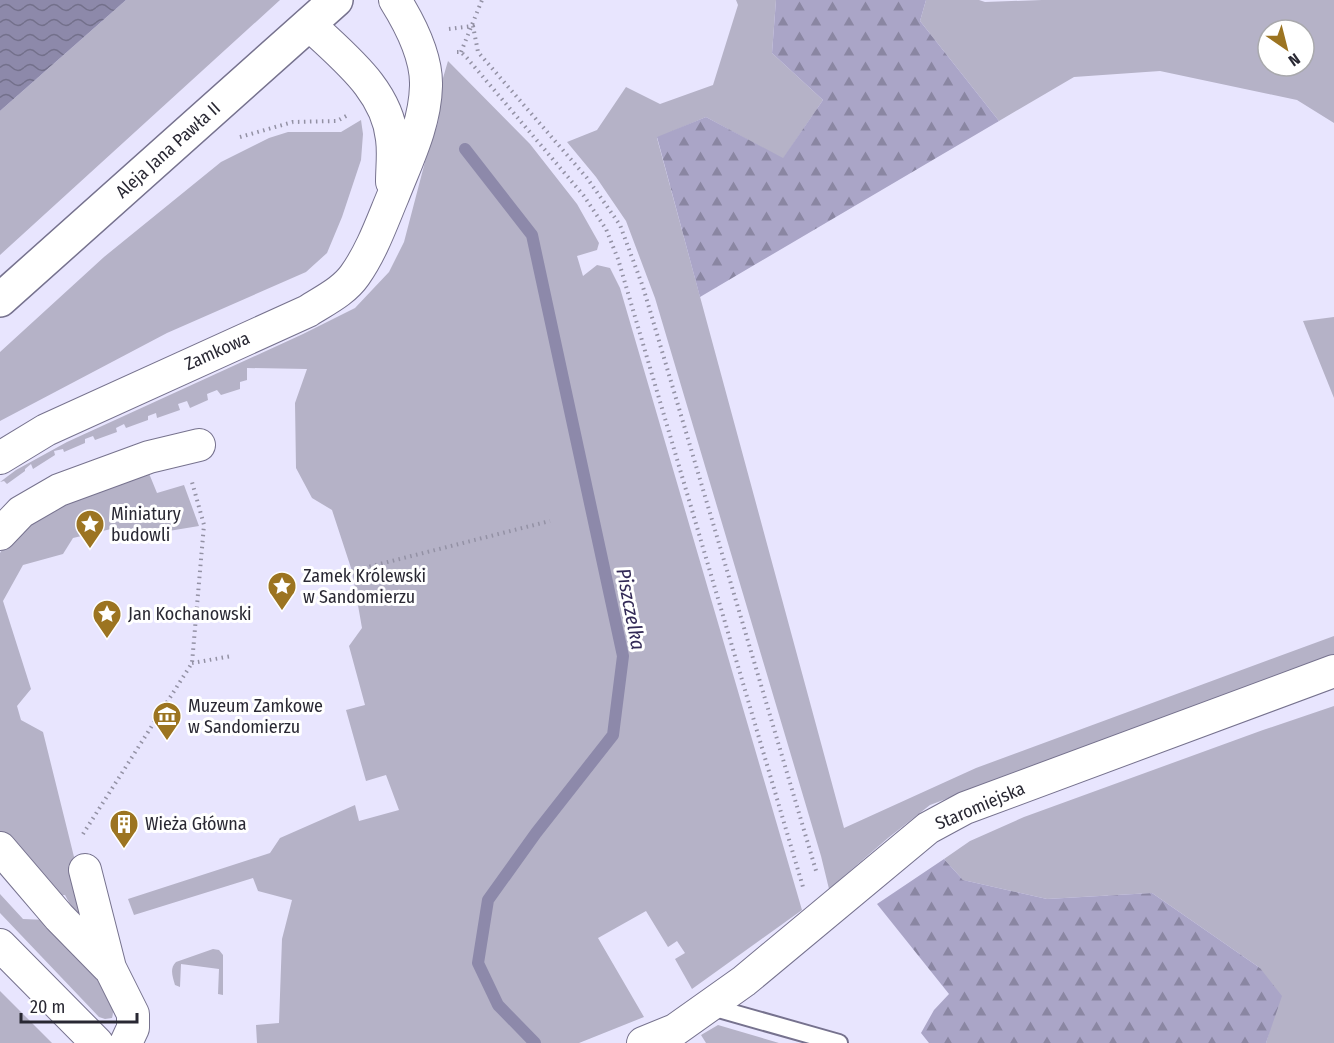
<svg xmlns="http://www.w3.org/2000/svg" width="1334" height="1043" font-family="'Fira Sans Condensed',sans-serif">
<defs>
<pattern id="forest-firs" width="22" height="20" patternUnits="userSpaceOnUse" patternTransform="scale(1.5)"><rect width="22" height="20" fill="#aaa5c7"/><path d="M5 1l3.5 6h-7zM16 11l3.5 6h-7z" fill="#8a86a2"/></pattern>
<pattern id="water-waves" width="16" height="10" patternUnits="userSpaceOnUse" patternTransform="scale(1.5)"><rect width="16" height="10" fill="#8d89aa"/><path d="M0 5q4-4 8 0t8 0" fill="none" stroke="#73708b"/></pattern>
</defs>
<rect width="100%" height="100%" fill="#e8e5fe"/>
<path fill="#b5b2c7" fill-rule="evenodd" d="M 126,0 L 280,0 L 0,255 L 0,111 Z
M 736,0 L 776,0 L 772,53 L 823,100 L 783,159 L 706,117 L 657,138 L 844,828 L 976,768 L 1334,636 L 1334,654 L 930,805 L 888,838 L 829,889 L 821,856 L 655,298 L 626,221 L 596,177 L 567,142 L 597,130 L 626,87 L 660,104 L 713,85 L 738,5 Z
M 926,0 L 979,0 L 985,2 L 1042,0 L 1334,0 L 1334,123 L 1297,100 L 1160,71 L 1074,77 L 999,121 L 920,21 ZM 1268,30 L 1304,30 L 1304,66 L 1268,66 Z
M 448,61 L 530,144 L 577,204 L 599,243 L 597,250 L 577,256 L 583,276 L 597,265 L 610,268 L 620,288 L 802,910 L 692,989 L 675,959 L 685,953 L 677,941 L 668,947 L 646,911 L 598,938 L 644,1017 L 579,1043 L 257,1043 L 256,1025 L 279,1023 L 282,939 L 292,900 L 258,891 L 253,878 L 134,915 L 128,899 L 270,853 L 280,838 L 355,805 L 359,821 L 399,810 L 386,775 L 366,781 L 346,710 L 365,705 L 349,646 L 362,628 L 352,571 L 332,510 L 312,498 L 296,468 L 295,403 L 307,369 L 247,368 L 247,380 L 240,382 L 240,389 L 221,395 L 217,390 L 207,394 L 208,400 L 190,408 L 187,401 L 178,404 L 180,410 L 157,418 L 156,413 L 148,416 L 148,420 L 126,428 L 124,424 L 116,428 L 117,432 L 95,440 L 93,436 L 85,439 L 85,443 L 64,452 L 63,449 L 54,451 L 55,455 L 33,469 L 31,464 L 25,469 L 25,471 L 7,484 L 4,481 L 0,482 L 16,470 L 67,442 L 303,334 L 355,308 L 389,272 L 404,242 L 426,158 L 438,123 L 443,78 Z
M 361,120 L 363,134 L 361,160 L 342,217 L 327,253 L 306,272 L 167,333 L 0,421 L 0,352 L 104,257 L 221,162 L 269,138 L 288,132 L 341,132 Z
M 1334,317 L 1334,398 L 1303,321 Z
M 148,471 L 157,493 L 184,485 L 199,526 L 114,540 L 111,529 L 73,538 L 63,554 L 23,565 L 3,601 L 31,689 L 17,706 L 21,720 L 43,732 L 78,873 L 88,929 L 70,914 L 72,908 L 65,895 L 54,896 L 0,834 L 0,553 L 5,545 L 40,512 Z
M 1334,706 L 1334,1043 L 1266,1043 L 1271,1026 L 1260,968 L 1152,893 L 1047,899 L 963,880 L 944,859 L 970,841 L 1024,817 L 1263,730 Z
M 0,894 L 23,919 L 49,920 C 65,940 121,992 112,1018 L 105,1019 L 99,1017 L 0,913 Z
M 213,949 L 219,950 L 223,955 L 223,995 L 218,994 L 219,969 L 181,964 L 180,987 L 175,985 C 173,977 169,969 176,962 Z
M 0,991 L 52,1043 L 0,1043 Z
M 718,1025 L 779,1043 L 706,1043 L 701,1035 Z"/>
<path fill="url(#forest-firs)" d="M 776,0 L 926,0 L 920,21 L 999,121 L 700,297 L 657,137 L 706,117 L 783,158 L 823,100 L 772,53 Z
M 944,859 L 963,880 L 1047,899 L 1152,893 L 1260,968 L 1282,996 L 1266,1043 L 929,1043 L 921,1033 L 934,1010 L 949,994 L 877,904 Z"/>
<path fill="url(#water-waves)" d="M 0,0 L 126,0 L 0,111 Z"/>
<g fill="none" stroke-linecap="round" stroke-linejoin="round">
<path stroke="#8d89aa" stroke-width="12" d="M 465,149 L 532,235 L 623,656 L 613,735 L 536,833 L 488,900 L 478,963 L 498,1005 L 535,1043"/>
<g stroke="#76728e" stroke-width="20">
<path id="lane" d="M 708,1006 L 839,1043"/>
</g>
<g stroke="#76728e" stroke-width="34">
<path id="street" d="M 309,24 C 343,57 387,89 392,139 C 394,153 392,168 392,182
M 0,458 L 46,430 L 308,311 C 325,300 344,291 355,275 C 372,251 382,222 393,196 C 407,160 425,125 426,86 C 427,57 410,24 395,0
M 0,534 L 21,512 L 59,490 L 149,457 L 199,445
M 0,848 L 59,917 L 108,967
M 85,870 L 110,968 L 133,1014 L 133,1028 L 126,1043
M 0,945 L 97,1043
M 643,1043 L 675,1030 L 744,981 L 928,828 L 965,808 L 1334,671"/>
</g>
<g stroke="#76728e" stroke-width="36">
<path id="primary" d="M 0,300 L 336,0"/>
</g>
<path stroke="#9391a4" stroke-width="4" stroke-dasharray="1.5 4.5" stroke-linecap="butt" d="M 449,29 L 473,26 L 478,52 L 587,178 L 620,225 L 643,287 L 817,874
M 457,52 L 461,52 L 467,58 L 584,196 L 606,229 L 618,259 L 803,887
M 461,52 L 482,0
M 240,137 L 293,122 L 337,121 L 348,115
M 352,571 L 550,521
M 192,663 L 232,656
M 83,834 L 192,663 L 204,525 L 192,482"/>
<use href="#lane" stroke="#fff" stroke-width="16"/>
<use href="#street" stroke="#fff" stroke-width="32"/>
<use href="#primary" stroke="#fff" stroke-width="33"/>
</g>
<defs>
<g id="sight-pin" transform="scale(1.5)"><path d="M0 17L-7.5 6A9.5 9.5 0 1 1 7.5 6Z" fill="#9c7421" stroke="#fff"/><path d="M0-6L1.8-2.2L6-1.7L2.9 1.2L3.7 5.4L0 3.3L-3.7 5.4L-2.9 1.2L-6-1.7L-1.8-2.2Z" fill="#fff"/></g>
<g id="museum-pin" transform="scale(1.5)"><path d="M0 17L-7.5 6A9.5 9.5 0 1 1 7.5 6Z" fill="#9c7421" stroke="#fff"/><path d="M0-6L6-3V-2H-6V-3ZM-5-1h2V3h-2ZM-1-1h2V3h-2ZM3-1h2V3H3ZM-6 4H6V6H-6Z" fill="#fff"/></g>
<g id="building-pin" transform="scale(1.5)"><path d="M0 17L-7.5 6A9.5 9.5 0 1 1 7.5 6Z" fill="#9c7421" stroke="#fff"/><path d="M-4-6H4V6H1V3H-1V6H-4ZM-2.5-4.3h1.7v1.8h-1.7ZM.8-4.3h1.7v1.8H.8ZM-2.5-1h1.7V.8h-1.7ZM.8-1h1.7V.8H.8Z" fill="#fff"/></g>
</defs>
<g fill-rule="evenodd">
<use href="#sight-pin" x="90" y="524"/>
<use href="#sight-pin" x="282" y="586"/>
<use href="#sight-pin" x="107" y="614"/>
<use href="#museum-pin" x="167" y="716"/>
<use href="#building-pin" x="124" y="824"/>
</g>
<g text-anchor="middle" stroke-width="6" stroke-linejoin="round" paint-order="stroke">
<g font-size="18" fill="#292833" stroke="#fff">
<text transform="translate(168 150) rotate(-42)" y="6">Aleja Jana Pawła II</text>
<text transform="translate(217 351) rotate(-24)" y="6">Zamkowa</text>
<text transform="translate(980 806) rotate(-23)" y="6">Staromiejska</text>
</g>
<g font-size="18" fill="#292833" stroke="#fff" text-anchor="start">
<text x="111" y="520">Miniatury<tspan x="111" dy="21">budowli</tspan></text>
<text x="303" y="582">Zamek Królewski<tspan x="303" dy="21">w Sandomierzu</tspan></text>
<text x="128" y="620">Jan Kochanowski</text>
<text x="188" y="712">Muzeum Zamkowe<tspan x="188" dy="21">w Sandomierzu</tspan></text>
<text x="145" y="830">Wieża Główna</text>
</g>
<g font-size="20" font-style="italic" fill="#322956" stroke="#fff">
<text transform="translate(631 609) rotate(79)" y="7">Piszczelka</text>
</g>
</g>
<g transform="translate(1286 48) rotate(145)"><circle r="28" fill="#ffffff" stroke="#a9a9ad" stroke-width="1.5"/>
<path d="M0-4.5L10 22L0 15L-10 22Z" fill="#9c7421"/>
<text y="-9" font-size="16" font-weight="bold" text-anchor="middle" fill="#292833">N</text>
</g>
<path d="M21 1013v9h116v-9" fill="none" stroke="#292833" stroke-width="3"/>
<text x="30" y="1013" font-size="18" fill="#292833" stroke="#ffffff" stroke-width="4.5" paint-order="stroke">20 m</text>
</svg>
